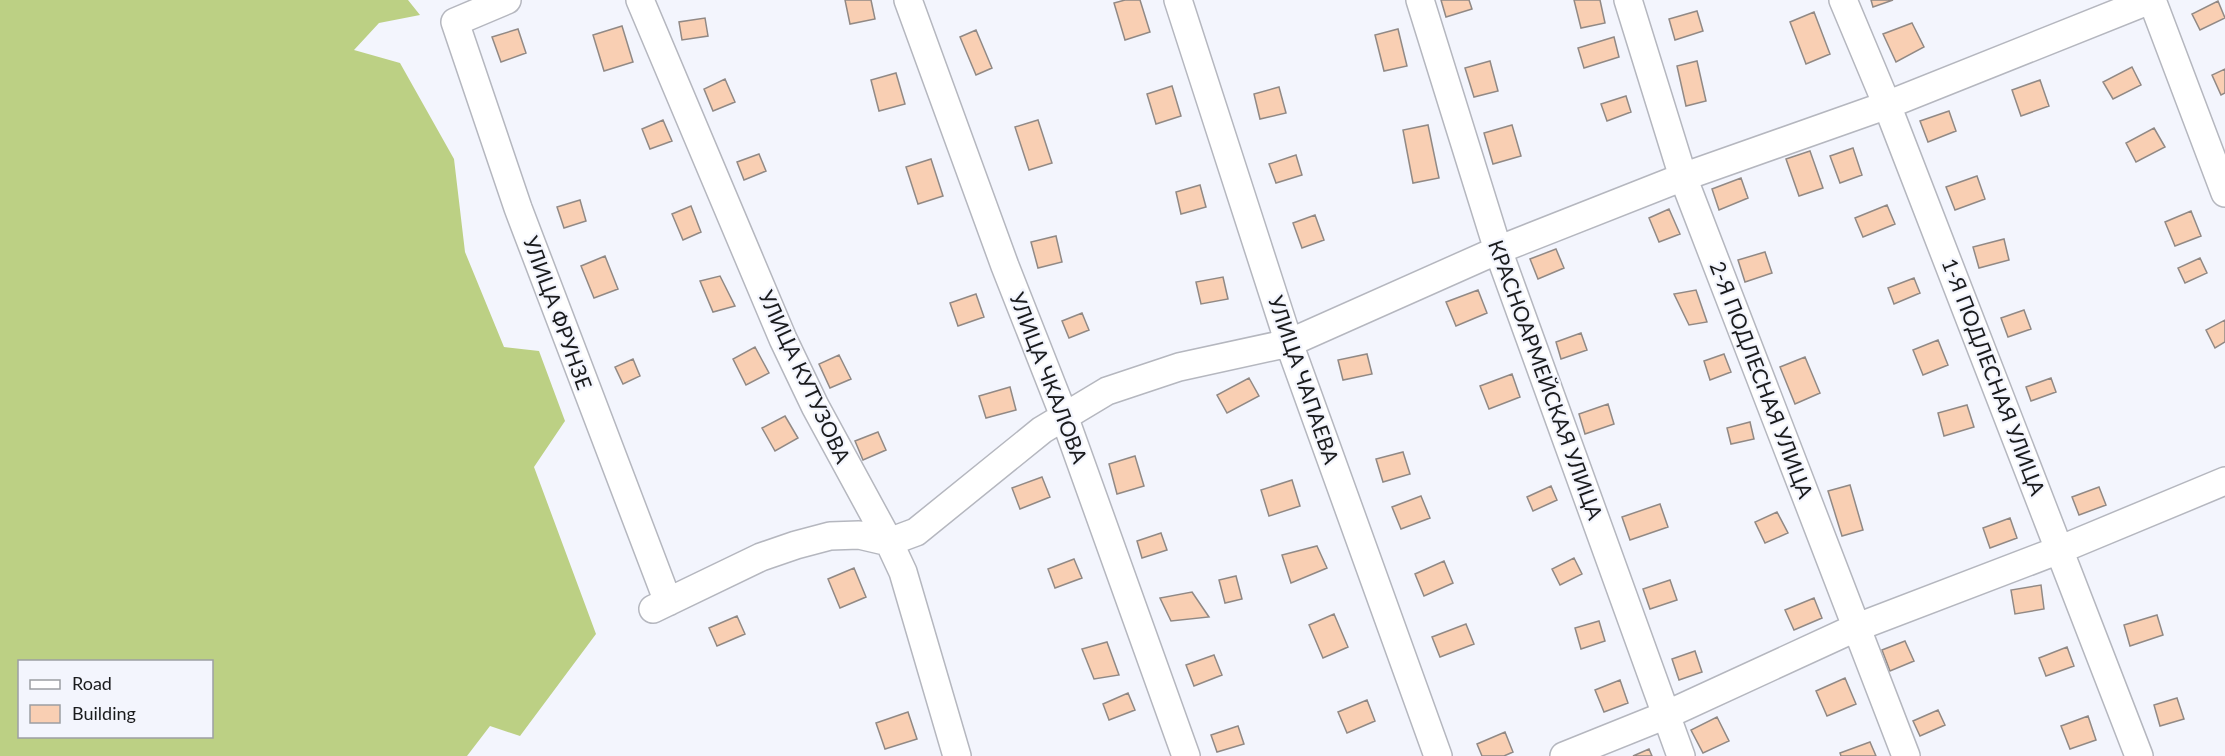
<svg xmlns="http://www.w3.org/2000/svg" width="2225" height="756" font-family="Lato,sans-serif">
<rect width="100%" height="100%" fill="#f3f5fd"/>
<path fill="#bcd084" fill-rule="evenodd" d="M 0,0 L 408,0 L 420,15 L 379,23 L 354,50 L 400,63 L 454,159 L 465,252 L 504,347 L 539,351 L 565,421 L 534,467 L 596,634 L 520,736 L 490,726 L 467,756 L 0,756 ZM 20,662 L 212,662 L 212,736 L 20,736 Z"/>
<path fill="#f9cfb3" stroke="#918985" stroke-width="1.5" d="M 845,0 L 871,0 L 875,19 L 850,24 Z
M 1125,0 L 1140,0 L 1150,32 L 1125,40 L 1114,3 Z
M 1441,0 L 1469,0 L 1472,9 L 1446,17 Z
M 1574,0 L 1600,0 L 1605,23 L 1581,28 Z
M 1871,0 L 1893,0 L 1873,7 Z
M 2218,1 L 2225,18 L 2200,30 L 2192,14 Z
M 1697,11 L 1703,31 L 1675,40 L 1669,19 Z
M 1814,12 L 1830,54 L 1806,64 L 1790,22 Z
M 705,18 L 708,36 L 682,40 L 679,22 Z
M 1912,23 L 1924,47 L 1896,62 L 1883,34 Z
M 622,26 L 633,62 L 604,71 L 593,35 Z
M 518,29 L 526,53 L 501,62 L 492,37 Z
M 1398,29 L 1407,66 L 1384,71 L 1375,35 Z
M 976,30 L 992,68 L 976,75 L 960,37 Z
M 1614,37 L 1619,57 L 1584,68 L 1578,48 Z
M 1490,61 L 1498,91 L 1474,97 L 1465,68 Z
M 1697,61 L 1706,101 L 1686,106 L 1677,66 Z
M 2132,67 L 2141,85 L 2113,99 L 2103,82 Z
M 2225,69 L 2225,93 L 2221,95 L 2212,75 Z
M 896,73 L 905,104 L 879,111 L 871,80 Z
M 725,79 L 735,102 L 713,111 L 704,89 Z
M 2040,80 L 2049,106 L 2021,116 L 2012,90 Z
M 1172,86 L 1181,116 L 1156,124 L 1147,94 Z
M 1279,87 L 1286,113 L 1260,119 L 1254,94 Z
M 1626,96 L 1631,112 L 1607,121 L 1601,104 Z
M 1949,111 L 1956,131 L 1928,142 L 1920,121 Z
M 663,120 L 672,141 L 650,149 L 642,129 Z
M 1038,120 L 1052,163 L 1029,170 L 1015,127 Z
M 1428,125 L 1439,178 L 1413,183 L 1403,130 Z
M 1512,125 L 1521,156 L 1493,164 L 1484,133 Z
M 2154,128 L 2165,147 L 2136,162 L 2126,143 Z
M 1853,148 L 1862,175 L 1840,183 L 1830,156 Z
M 1810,151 L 1823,188 L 1799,196 L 1786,159 Z
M 759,154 L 766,171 L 744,180 L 737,162 Z
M 1296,155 L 1302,175 L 1276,183 L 1269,164 Z
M 931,159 L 943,196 L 918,204 L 906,167 Z
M 1977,176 L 1985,199 L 1955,210 L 1946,187 Z
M 1741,178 L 1748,198 L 1719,210 L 1712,189 Z
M 1200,185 L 1206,207 L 1181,214 L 1176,192 Z
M 580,200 L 586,221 L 564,228 L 557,207 Z
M 1887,205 L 1895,224 L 1863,237 L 1855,218 Z
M 691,206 L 701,232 L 683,240 L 672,214 Z
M 1669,209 L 1680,234 L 1659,242 L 1649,218 Z
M 2191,211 L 2201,236 L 2175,246 L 2165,222 Z
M 1315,215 L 1324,240 L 1302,248 L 1293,223 Z
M 1056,236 L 1062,262 L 1038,268 L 1031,242 Z
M 2004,239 L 2009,260 L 1979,268 L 1973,247 Z
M 1556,249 L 1564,268 L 1538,279 L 1530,259 Z
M 1765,252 L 1772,273 L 1745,282 L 1738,260 Z
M 605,256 L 618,289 L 594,298 L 581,266 Z
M 2200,258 L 2207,273 L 2185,283 L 2178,268 Z
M 720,276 L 735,306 L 713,312 L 700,281 Z
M 1223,277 L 1228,299 L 1201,304 L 1196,282 Z
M 1914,278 L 1920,293 L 1894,304 L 1888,288 Z
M 1478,290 L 1487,313 L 1456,326 L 1446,302 Z
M 1696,290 L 1707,322 L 1689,325 L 1674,294 Z
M 976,294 L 984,317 L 958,326 L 950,303 Z
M 2024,310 L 2031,329 L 2008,337 L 2001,318 Z
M 1082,313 L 1089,330 L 1069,338 L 1062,321 Z
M 2225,320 L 2225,342 L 2215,348 L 2206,330 Z
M 1581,333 L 1587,350 L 1561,359 L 1556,342 Z
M 1938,340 L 1948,365 L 1923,375 L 1913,350 Z
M 755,347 L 769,373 L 746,385 L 733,359 Z
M 1367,354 L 1372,374 L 1343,380 L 1338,360 Z
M 1724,354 L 1731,372 L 1710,380 L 1704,361 Z
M 839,355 L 851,379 L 830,388 L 819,364 Z
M 1805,357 L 1820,393 L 1795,404 L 1780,367 Z
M 633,359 L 640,376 L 623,384 L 615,367 Z
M 1512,374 L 1520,397 L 1489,409 L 1480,386 Z
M 1249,378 L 1259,396 L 1227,413 L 1217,395 Z
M 2051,378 L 2056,392 L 2031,401 L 2026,387 Z
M 1010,387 L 1016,410 L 986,418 L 979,396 Z
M 1608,404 L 1614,424 L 1585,434 L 1579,414 Z
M 1967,405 L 1974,427 L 1944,436 L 1938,413 Z
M 785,416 L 798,438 L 775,451 L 762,428 Z
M 1750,422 L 1754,439 L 1731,444 L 1727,428 Z
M 878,432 L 886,450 L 863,460 L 855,441 Z
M 1403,452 L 1410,474 L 1383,482 L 1376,459 Z
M 1135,456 L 1144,486 L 1117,494 L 1109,464 Z
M 1042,477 L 1050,497 L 1020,509 L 1012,488 Z
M 1292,480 L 1300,506 L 1269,516 L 1261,490 Z
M 1850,485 L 1863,530 L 1842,536 L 1828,491 Z
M 1551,486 L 1557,500 L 1533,511 L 1527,497 Z
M 2099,487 L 2106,505 L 2079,515 L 2072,497 Z
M 1421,496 L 1430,518 L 1401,529 L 1392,507 Z
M 1660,504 L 1668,527 L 1630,540 L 1622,517 Z
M 1777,512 L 1788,533 L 1765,543 L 1755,522 Z
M 2010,518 L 2017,538 L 1990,548 L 1983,528 Z
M 1161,533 L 1167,550 L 1142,558 L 1137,541 Z
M 1317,546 L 1327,568 L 1291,583 L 1282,555 Z
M 1574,558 L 1582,574 L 1560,585 L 1552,569 Z
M 1074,559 L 1082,578 L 1055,588 L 1048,569 Z
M 1444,561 L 1453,583 L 1424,596 L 1415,574 Z
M 854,568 L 866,597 L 840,608 L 828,579 Z
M 1236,576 L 1242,599 L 1225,603 L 1219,580 Z
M 1670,580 L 1677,600 L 1650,609 L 1643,589 Z
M 2041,585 L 2044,609 L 2015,614 L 2011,590 Z
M 1192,592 L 1209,617 L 1171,621 L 1160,598 Z
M 1814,598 L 1822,618 L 1794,630 L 1785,610 Z
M 1334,614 L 1348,647 L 1323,658 L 1309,625 Z
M 2157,615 L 2163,635 L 2130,646 L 2124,625 Z
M 737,616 L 745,634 L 717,646 L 709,628 Z
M 1599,621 L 1605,641 L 1581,649 L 1575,628 Z
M 1466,624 L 1474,644 L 1440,657 L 1432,637 Z
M 1905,641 L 1914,661 L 1890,671 L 1882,650 Z
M 1107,642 L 1119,675 L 1094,679 L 1082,649 Z
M 2067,647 L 2074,666 L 2046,676 L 2039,658 Z
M 1695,651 L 1702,672 L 1679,680 L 1672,659 Z
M 1214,655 L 1222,675 L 1194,686 L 1186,665 Z
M 1845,678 L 1856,704 L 1827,716 L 1816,691 Z
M 1620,680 L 1628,703 L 1604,712 L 1595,690 Z
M 1128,693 L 1135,710 L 1109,720 L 1103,704 Z
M 2177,698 L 2184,719 L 2160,726 L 2154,705 Z
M 1367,700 L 1375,721 L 1347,733 L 1338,712 Z
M 1938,710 L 1945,725 L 1920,736 L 1913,721 Z
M 908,712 L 917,739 L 885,749 L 876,723 Z
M 2088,716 L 2096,740 L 2070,749 L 2061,726 Z
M 1717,717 L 1729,741 L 1703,753 L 1691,730 Z
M 1238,726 L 1244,744 L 1217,752 L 1211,735 Z
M 1505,732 L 1513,752 L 1504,756 L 1482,756 L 1477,744 Z
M 1870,742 L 1876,756 L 1841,756 L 1840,753 Z
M 1649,749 L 1652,756 L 1633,756 Z"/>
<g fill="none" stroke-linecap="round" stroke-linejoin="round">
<g stroke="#b5b7bf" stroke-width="30">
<path id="minor" d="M 507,0 L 455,22 L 518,208 L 668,602
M 640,0 L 783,339 L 815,406 L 889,542 L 903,572 L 957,756
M 908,0 L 1005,266 L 1064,416 L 1186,756
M 1178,0 L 1289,343 L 1438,756
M 1420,0 L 1498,250 L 1681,756
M 1628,0 L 1683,177 L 1906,756
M 1843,0 L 1887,105 L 2139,756
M 2152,0 L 2225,193
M 653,609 L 761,557 L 796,545 L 830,536 L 859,535 L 889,542 L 916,532 L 1042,430 L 1107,391 L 1179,367 L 1289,343 L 1498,250 L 1683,177 L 1887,105 L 2150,0
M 1564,756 L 1666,715 L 1855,628 L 2059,550 L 2225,481"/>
</g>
<use href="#minor" stroke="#fff" stroke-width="27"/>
</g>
<g text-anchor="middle" stroke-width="4.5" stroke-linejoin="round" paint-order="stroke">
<g font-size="21" fill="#1a1b1d" stroke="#f3f5fd">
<text transform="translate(557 313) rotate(70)" y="7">УЛИЦА ФРУНЗЕ</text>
<text transform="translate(804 377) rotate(65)" y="7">УЛИЦА КУТУЗОВА</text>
<text transform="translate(1993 377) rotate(69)" y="7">1-Я ПОДЛЕСНАЯ УЛИЦА</text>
<text transform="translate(1048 378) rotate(69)" y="7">УЛИЦА ЧКАЛОВА</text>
<text transform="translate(1303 380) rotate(71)" y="7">УЛИЦА ЧАПАЕВА</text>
<text transform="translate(1545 380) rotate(70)" y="7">КРАСНОАРМЕЙСКАЯ УЛИЦА</text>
<text transform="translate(1761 380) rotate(69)" y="7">2-Я ПОДЛЕСНАЯ УЛИЦА</text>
</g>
</g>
<rect x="18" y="660" width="195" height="78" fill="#f3f5fd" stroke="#9c9ea3" stroke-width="1.5"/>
<rect x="30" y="680" width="30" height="9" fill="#ffffff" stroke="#9c9ea3" stroke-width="1.5"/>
<text x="72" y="690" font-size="18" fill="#1a1b1d">Road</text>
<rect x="30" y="705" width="30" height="18" fill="#f9cfb3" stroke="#9c9ea3" stroke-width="1.5"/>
<text x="72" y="720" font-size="18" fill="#1a1b1d">Building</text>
</svg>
